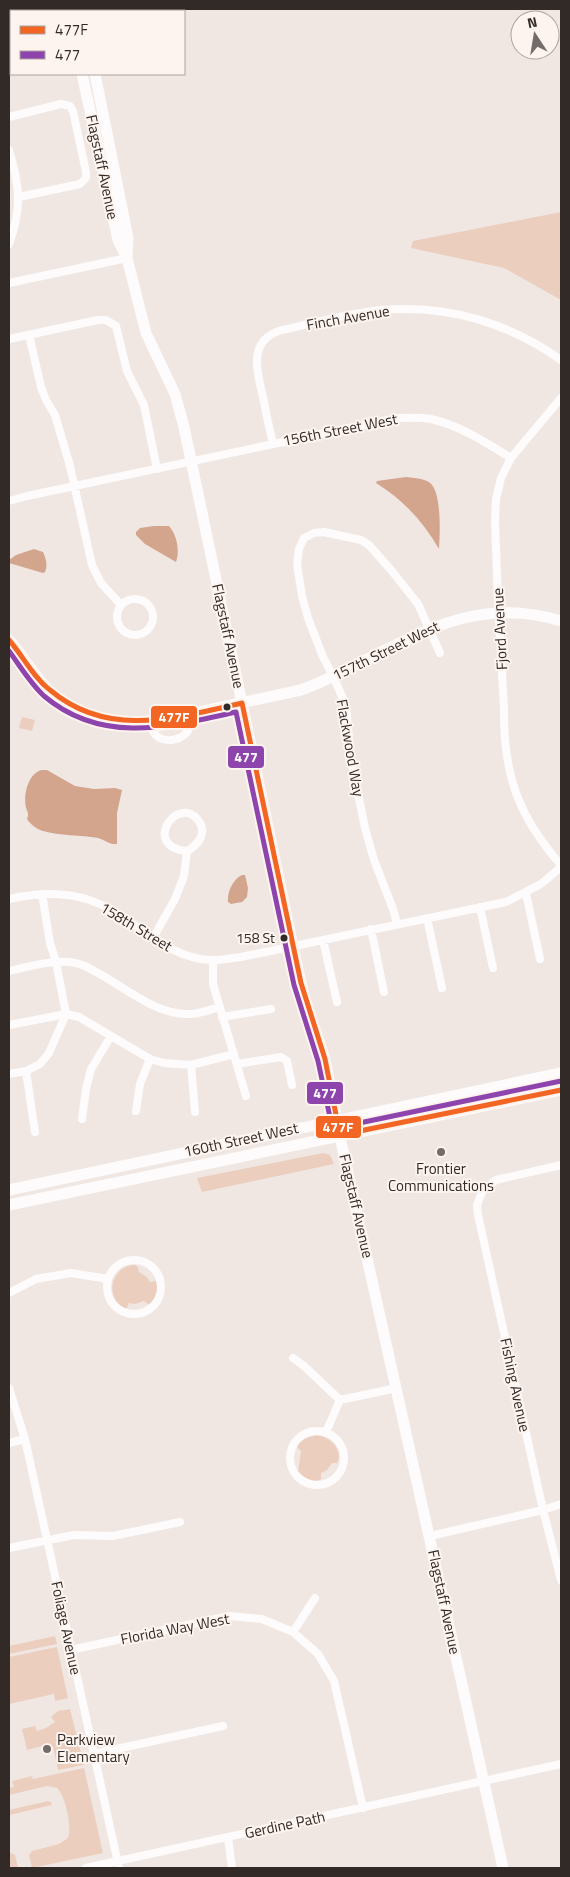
<svg xmlns="http://www.w3.org/2000/svg" width="570" height="1877" font-family="'Titillium Web',sans-serif">
<rect width="100%" height="100%" fill="#f0e7e3"/>
<path fill="#eccebf" d="M 561,212 L 561,300 L 504,268 L 411,248 L 413,241 Z
M 22,717 L 35,720 L 32,731 L 19,728 Z
M 561,1078 L 561,1084 L 505,1095 L 504,1090 Z
M 323,1153 L 330,1155 L 334,1164 L 202,1192 L 197,1178 Z
M 135,1265 L 138,1267 L 139,1272 L 147,1277 L 150,1282 L 156,1281 C 159,1290 156,1299 149,1305 L 144,1301 L 135,1304 L 129,1303 L 127,1308 L 123,1308 C 104,1294 112,1266 135,1265 Z
M 316,1435 C 330,1437 344,1449 337,1463 L 332,1463 L 327,1470 L 321,1473 L 321,1479 C 313,1484 305,1478 298,1472 L 301,1451 L 296,1446 L 304,1439 Z
M 55,1636 L 57,1644 L 9,1654 L 9,1646 Z
M 57,1647 L 68,1698 L 55,1701 L 54,1694 L 9,1704 L 9,1657 Z
M 70,1709 L 84,1765 L 58,1770 L 53,1747 L 43,1749 L 42,1746 L 27,1750 L 22,1729 L 35,1726 L 37,1731 L 46,1728 L 55,1722 L 51,1717 L 58,1711 Z
M 84,1768 L 103,1853 L 32,1868 L 29,1855 L 32,1851 L 59,1844 L 68,1838 C 72,1827 66,1797 57,1788 L 47,1786 L 9,1795 L 9,1788 L 14,1787 L 12,1781 L 32,1776 L 33,1779 Z
M 48,1801 L 51,1802 L 52,1805 L 9,1815 L 9,1810 Z
M 9,1852 L 15,1855 L 18,1868 L 9,1868 Z"/>
<path fill="#d3a58d" d="M 406,477 C 414,478 422,478 429,482 C 442,490 440,534 439,549 C 423,522 404,500 376,483 L 377,481 Z
M 154,526 L 169,526 C 177,535 180,551 176,562 L 145,544 L 136,535 L 136,532 L 140,528 Z
M 34,549 L 43,552 C 46,559 48,565 45,572 L 43,573 L 9,563 L 9,560 L 16,555 Z
M 42,770 L 47,770 L 75,786 L 94,789 L 115,788 L 122,790 L 117,813 L 117,844 C 110,845 105,840 98,838 C 81,835 59,836 43,831 C 37,829 31,825 27,819 C 29,814 28,813 26,808 C 23,795 28,773 42,770 Z
M 242,875 L 245,875 L 248,888 L 247,897 L 242,902 L 231,904 L 228,902 C 227,892 233,879 242,875 Z"/>
<g fill="none" stroke-linecap="round" stroke-linejoin="round">
<path stroke="#fdfbfb" stroke-width="8" d="M 9,117 L 61,104 L 70,106 L 73,111 L 86,172 L 86,178 L 80,184 L 19,197
M 9,150 C 20,185 22,210 9,244
M 9,283 L 127,258
M 29,335 L 41,387 L 46,400 L 55,415 L 70,466 L 92,565 L 101,583 L 121,605
M 9,339 L 98,320 L 106,320 L 116,326 L 127,371 L 144,405 L 157,469
M 561,398 L 511,458 L 501,478 L 496,499 L 495,521 L 498,602 L 504,708 C 503,774 518,816 561,865
M 273,443 C 269,428 266,412 263,397 C 257,371 247,340 282,330 C 315,323 349,313 382,310 C 447,304 509,323 561,360
M 9,501 L 27,496 L 397,418 C 408,418 420,417 431,419 C 461,426 485,442 511,458
M117 617a18 18 0 1 1 36 0a18 18 0 1 1-36 0Z
M 150,722 C 151,725 152,730 154,733 C 163,745 186,741 190,726 C 190,722 189,718 188,714
M 526,893 L 540,959
M 9,899 C 41,892 72,891 102,905 C 140,923 169,960 214,960 C 223,960 232,958 241,957 L 506,902 L 541,884 L 561,867
M 480,907 L 493,968
M 427,918 L 442,988
M 397,924 L 393,909 L 374,860 L 365,828 L 351,759 L 346,705 L 333,676 L 323,657 L 308,618 L 302,596 L 297,564 L 299,549 L 304,538 L 314,533 L 324,532 L 361,540 L 369,545 L 391,570 L 418,604 L 440,653
M 371,929 L 384,992
M 153,938 L 175,899 L 184,876 L 187,851 C 198,845 208,833 198,820 C 177,794 141,847 187,851
M 323,940 L 337,1002
M 213,960 L 213,984 L 246,1096
M 9,971 C 28,967 50,960 70,962 C 83,963 94,971 105,977 C 130,992 159,1015 189,1014 C 200,1014 209,1010 219,1007
M 222,1017 L 271,1009
M 9,1025 L 66,1014 L 79,1017 L 150,1059 L 164,1063 L 191,1065 L 234,1054
M 237,1064 L 281,1057 L 287,1061 L 292,1085
M 191,1065 L 195,1112
M 26,1071 L 35,1132
M 9,1074 L 26,1071 L 40,1064 L 49,1053 L 66,1014 L 56,962 L 50,943 L 42,894
M 136,1111 L 140,1084 L 150,1059
M 82,1119 L 86,1089 L 91,1069 L 111,1036
M 561,1165 L 496,1180 L 483,1190 L 477,1205 L 478,1215 L 543,1510 L 561,1580
M107 1287a27 27 0 1 1 54 0a27 27 0 1 1-54 0Z
M 9,1293 L 36,1279 L 71,1273 L 108,1279
M 293,1358 L 304,1366 L 340,1400 L 397,1388
M 9,1388 L 25,1439 L 119,1868
M290 1458a27 27 0 1 1 54 0a27 27 0 1 1-54 0Z
M 326,1432 L 340,1400
M 9,1443 L 25,1439
M 430,1536 L 543,1510 L 561,1504
M 9,1548 L 74,1535 L 113,1536 L 180,1522
M 293,1632 L 315,1598
M 70,1650 L 230,1616 L 262,1619 L 293,1632 L 318,1654 L 334,1681 L 363,1808
M 93,1754 L 223,1726
M 228,1837 L 232,1868
M 86,1868 L 561,1764"/>
<path stroke="#fdfbfb" stroke-width="11" d="M 66,9 L 67,11
M 81,9 L 81,11
M 9,45 L 11,44
M 9,64 L 11,63
M 82,74 L 118,240 L 127,258 L 146,333 L 175,394 L 184,427 L 298,970 L 304,996 L 325,1059 L 342,1146 L 503,1868
M 95,74 L 128,238 L 127,256
M 9,640 C 25,657 34,678 52,693 C 103,734 147,723 204,711 C 237,704 269,697 301,690 C 318,684 334,676 350,668 C 422,632 478,596 561,621
M 9,1190 L 561,1073
M 9,1205 L 561,1090"/>
<g stroke="#fef4ef" stroke-width="9">
<path id="bus-1" d="M 9,640 C 23,656 33,677 50,690 C 108,739 176,718 242,703 L 301,983 L 325,1059 L 340,1135 L 561,1090"/>
</g>
<g stroke="#fef4ef" stroke-width="9">
<path id="bus-2" d="M 9,651 C 20,666 30,683 44,696 C 102,745 169,727 236,712 L 294,985 L 318,1061 L 331,1122 L 333,1126 L 340,1127 L 561,1081"/>
</g>
<use href="#bus-1" stroke="#f26522" stroke-width="5"/>
<use href="#bus-2" stroke="#8e44ad" stroke-width="5"/>
</g>
<g fill="#312a27" stroke="#fef4ef" stroke-width="2">
<circle cx="227" cy="707" r="4.5"/>
<circle cx="284" cy="938" r="4.5"/>
</g>
<g fill="#746c69" stroke="#fef4ef" stroke-width="2">
<circle cx="441" cy="1152" r="5"/>
<circle cx="47" cy="1749" r="5"/>
</g>
<g text-anchor="middle" stroke-width="4" stroke-linejoin="round" paint-order="stroke">
<g font-size="14" fill="#312a27" stroke="#fef4ef" text-anchor="end">
<text x="275" y="943">158 St</text>
</g>
<g font-size="15" fill="#312a27" stroke="#fef4ef">
<text transform="translate(102 167) rotate(78)" y="5">Flagstaff Avenue</text>
<text transform="translate(348 318) rotate(-10)" y="5">Finch Avenue</text>
<text transform="translate(340 430) rotate(-11)" y="5">156th Street West</text>
<text transform="translate(500 629) rotate(-93)" y="5">Fjord Avenue</text>
<text transform="translate(228 636) rotate(78)" y="5">Flagstaff Avenue</text>
<text transform="translate(386 651) rotate(-26)" y="5">157th Street West</text>
<text transform="translate(350 748) rotate(80)" y="5">Flackwood Way</text>
<text transform="translate(136 927) rotate(31)" y="5">158th Street</text>
<text transform="translate(241 1140) rotate(-12)" y="5">160th Street West</text>
<text transform="translate(356 1206) rotate(77)" y="5">Flagstaff Avenue</text>
<text transform="translate(515 1385) rotate(78)" y="5">Fishing Avenue</text>
<text transform="translate(444 1602) rotate(78)" y="5">Flagstaff Avenue</text>
<text transform="translate(66 1628) rotate(78)" y="5">Foliage Avenue</text>
<text transform="translate(175 1629) rotate(-11)" y="5">Florida Way West</text>
<text transform="translate(285 1825) rotate(-12)" y="5">Gerdine Path</text>
</g>
<g font-size="15" fill="#312a27" stroke="#fef4ef">
<text x="441" y="1174">Frontier<tspan x="441" dy="17">Communications</tspan></text>
<text x="57" y="1745" text-anchor="start">Parkview<tspan x="57" dy="17">Elementary</tspan></text>
</g>
</g>
<g stroke="#fef4ef" stroke-width="2">
<rect x="150" y="705" width="48" height="24" rx="5" fill="#f26522"/>
<rect x="227" y="745" width="38" height="24" rx="5" fill="#8e44ad"/>
<rect x="306" y="1081" width="38" height="24" rx="5" fill="#8e44ad"/>
<rect x="315" y="1115" width="47" height="24" rx="5" fill="#f26522"/>
</g>
<g font-size="14" text-anchor="middle" font-weight="bold" fill="#fff">
<text x="174" y="722">477F</text>
<text x="246" y="762">477</text>
<text x="325" y="1098">477</text>
<text x="338" y="1132">477F</text>
</g>
<rect width="570" height="1877" fill="none" stroke="#312a27" stroke-width="20"/>
<rect x="10" y="10" width="175" height="65" fill="#fef4ef" stroke="#aca39f"/>
<rect x="20" y="26" width="25" height="8" fill="#f26522" stroke="#aca39f"/>
<text x="55" y="35" font-size="15" fill="#312a27">477F</text>
<rect x="20" y="51" width="25" height="8" fill="#8e44ad" stroke="#aca39f"/>
<text x="55" y="60" font-size="15" fill="#312a27">477</text>
<g transform="translate(535 35) rotate(348)"><circle r="24" fill="#fef4ef" stroke="#aca39f"/>
<path d="M0-4L9 19L0 12L-9 19Z" fill="#746c69"/>
<text y="-8" font-size="14" font-weight="bold" text-anchor="middle" fill="#312a27">N</text>
</g>
</svg>
